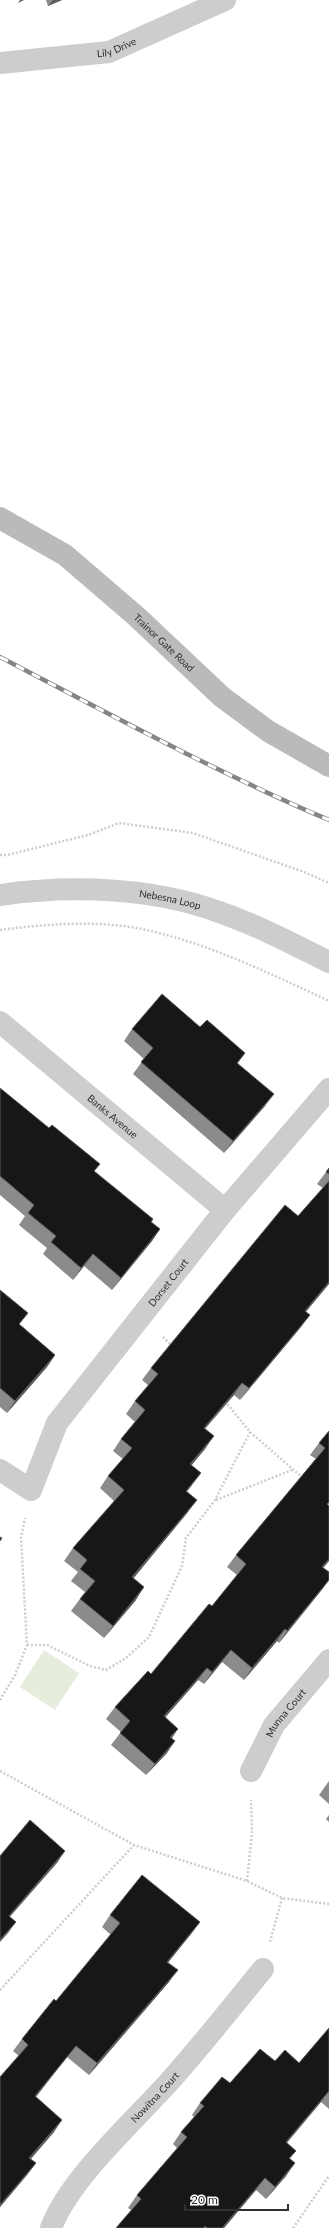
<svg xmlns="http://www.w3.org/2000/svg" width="329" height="2228" font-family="Lato,sans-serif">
<rect width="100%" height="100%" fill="#fff"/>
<path fill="#e6eddd" d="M 44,1650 L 79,1673 L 55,1710 L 20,1687 Z"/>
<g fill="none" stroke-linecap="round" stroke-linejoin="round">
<path stroke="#cdcdcd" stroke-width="2.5" stroke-dasharray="2 2" stroke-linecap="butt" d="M 0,855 L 7,855 L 88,835 L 119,823 L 193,833 L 304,872 L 329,883
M 0,930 C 46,924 96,920 142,929 C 208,943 269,973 329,1001
M 163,1337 L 172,1346
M 225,1401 L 250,1432 L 303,1478
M 216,1500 L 292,1470
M 27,1645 L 47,1645 L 90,1666 L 106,1670 L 126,1658 L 149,1637 L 182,1566 L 186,1538 L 215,1500 L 250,1432
M 0,1700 L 15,1675 L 27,1645 L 21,1538 L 25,1518
M 0,1771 L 134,1845 L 247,1881 L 282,1898 L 329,1904
M 247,1881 L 252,1832 L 251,1800
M 270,1942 L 282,1898
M 0,1990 L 134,1845
M 293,2228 L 329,2176"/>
<g stroke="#cdcdcd" stroke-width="22">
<path id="s1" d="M 0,63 L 109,52 L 225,0"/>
<path id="s2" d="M 0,895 C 69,885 152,887 219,912 C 257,925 293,944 329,962"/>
<path id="s3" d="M 0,1022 L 225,1210"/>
<path id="s4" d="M 0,1470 L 31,1490 L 57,1423 L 225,1210 L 329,1089"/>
<path id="s5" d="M 251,1771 L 274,1725 L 329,1660"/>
<path id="s6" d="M 51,2228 C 69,2179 133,2122 169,2082 C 202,2045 232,2007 263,1969"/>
</g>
<path stroke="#bababa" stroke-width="22" id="s7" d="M 0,518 L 65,555 L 136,616 L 222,697 L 268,731 L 329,766"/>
<g stroke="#858585" stroke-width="4.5">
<path id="rail" d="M 0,657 C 109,714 216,772 329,820"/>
</g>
<use href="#rail" stroke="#fff" stroke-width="3" stroke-dasharray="9" stroke-linecap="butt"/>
</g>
<path fill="#8b8b8b" d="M 46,0 L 62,0 L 48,6 Z
M 200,1027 L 245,1053 L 238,1063 L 265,1106 L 224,1153 L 133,1074 L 144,1059 L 124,1041 L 132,1029 Z
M 0,1088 L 160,1229 L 152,1241 L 112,1290 L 84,1266 L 73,1280 L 43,1254 L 47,1248 L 19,1225 L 25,1216 L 0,1195 Z
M 329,1168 L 329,1284 L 306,1312 L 301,1327 L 240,1400 L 234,1395 L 205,1429 L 205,1449 L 191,1465 L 192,1485 L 187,1492 L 188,1512 L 133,1578 L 136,1600 L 104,1638 L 71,1611 L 85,1592 L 71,1581 L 78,1572 L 64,1561 L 73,1548 L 114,1501 L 100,1488 L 108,1476 L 123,1459 L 113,1451 L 121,1439 L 135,1422 L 126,1414 L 135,1401 L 148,1385 L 142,1380 L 151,1368 L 298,1216 L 323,1188 L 317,1184 Z
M 0,1290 L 20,1325 L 55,1355 L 47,1367 L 7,1413 L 0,1407 Z
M 329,1431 L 329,1504 L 328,1505 L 329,1561 L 324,1567 L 324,1587 L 279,1643 L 277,1641 L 244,1680 L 222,1662 L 204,1684 L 198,1680 L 165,1717 L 172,1738 L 167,1753 L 146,1775 L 111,1745 L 121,1732 L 106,1719 L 115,1707 L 151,1674 L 212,1606 L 237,1575 L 227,1567 L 236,1555 L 316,1459 L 310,1455 L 319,1443 Z
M 329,1781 L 329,1804 L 319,1795 Z
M 329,1815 L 329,1822 L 326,1819 Z
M 110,1915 L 200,1922 L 191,1934 L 168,1962 L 169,1982 L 89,2075 L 67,2057 L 36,2097 L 54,2132 L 31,2159 L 36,2163 L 27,2175 L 0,2207 L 0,2077 L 19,2056 L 13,2051 L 22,2039 L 56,2001 L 111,1935 L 102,1927 Z
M 329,2028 L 329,2109 L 321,2102 L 287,2143 L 296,2151 L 290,2159 L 286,2176 L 266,2199 L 256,2190 L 224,2228 L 116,2228 L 131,2210 L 128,2208 L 137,2195 L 177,2148 L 173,2144 L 181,2132 L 194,2117 L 192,2115 L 200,2103 L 230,2083 L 275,2061 L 299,2063 Z"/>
<path fill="#5d5d5d" d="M 20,0 L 24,0 L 18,3 Z
M 53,0 L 62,0 L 48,6 Z
M 274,1094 L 265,1106 L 224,1153 L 233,1141 Z
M 160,1229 L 152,1241 L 112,1290 L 121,1278 Z
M 93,1254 L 84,1266 L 73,1280 L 81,1268 Z
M 329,1282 L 329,1284 L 296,1323 L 305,1311 Z
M 310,1315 L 301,1327 L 240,1400 L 249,1388 Z
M 55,1355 L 47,1367 L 7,1413 L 15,1401 Z
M 242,1383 L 234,1395 L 195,1440 L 204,1428 Z
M 214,1436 L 205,1449 L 182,1477 L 190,1464 Z
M 201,1473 L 192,1485 L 177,1503 L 186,1491 Z
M 197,1500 L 188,1512 L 124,1590 L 132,1577 Z
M 329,1559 L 329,1561 L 314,1578 L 322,1567 Z
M 329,1580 L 324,1587 L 279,1643 L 287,1631 Z
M 144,1587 L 136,1600 L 104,1638 L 113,1626 Z
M 285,1629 L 277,1641 L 244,1680 L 252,1668 Z
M 231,1650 L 222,1662 L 204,1684 L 212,1672 Z
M 207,1668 L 198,1680 L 156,1728 L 164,1716 Z
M 178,1729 L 170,1741 L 170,1737 Z
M 175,1741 L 167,1753 L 146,1775 L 155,1764 Z
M 65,1851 L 57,1863 L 1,1927 L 9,1916 Z
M 16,1922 L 8,1933 L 0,1942 L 0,1940 Z
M 200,1922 L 191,1934 L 159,1974 L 167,1962 Z
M 178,1970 L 169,1982 L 89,2075 L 97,2063 Z
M 76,2046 L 67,2057 L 27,2108 L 35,2096 Z
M 329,2091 L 321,2102 L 277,2154 L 286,2142 Z
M 62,2120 L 54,2132 L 21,2170 L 29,2158 Z
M 36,2163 L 27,2175 L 0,2207 L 0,2205 Z
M 295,2163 L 286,2176 L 266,2199 L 275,2187 Z
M 265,2178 L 256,2190 L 224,2228 L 222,2228 Z"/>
<path fill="#171717" stroke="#5d5d5d" d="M 162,994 L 200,1027 L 207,1020 L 245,1053 L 237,1063 L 274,1094 L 233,1141 L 141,1062 L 153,1048 L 132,1029 Z
M 0,1088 L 49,1128 L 52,1125 L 100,1164 L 94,1171 L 153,1219 L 151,1222 L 160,1229 L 121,1278 L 93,1254 L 81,1268 L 51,1242 L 56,1236 L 28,1213 L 34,1205 L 0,1176 Z
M 329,1168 L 329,1174 L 326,1172 Z
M 329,1181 L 329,1282 L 305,1311 L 310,1315 L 249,1388 L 242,1383 L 204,1428 L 214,1436 L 190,1464 L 201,1473 L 186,1491 L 197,1500 L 132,1577 L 144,1587 L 113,1626 L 80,1599 L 95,1581 L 80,1569 L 87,1560 L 73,1548 L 124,1490 L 108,1476 L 132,1448 L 121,1439 L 145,1410 L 135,1401 L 158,1374 L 151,1368 L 285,1205 L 298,1216 Z
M 0,1290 L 28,1313 L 19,1324 L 55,1355 L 15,1401 L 0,1388 Z
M 329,1431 L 329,1502 L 327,1504 L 329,1506 L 329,1559 L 322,1567 L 329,1572 L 329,1580 L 287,1631 L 285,1629 L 252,1668 L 231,1650 L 212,1672 L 207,1668 L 164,1716 L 178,1729 L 170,1737 L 175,1741 L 155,1764 L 120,1733 L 130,1721 L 115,1707 L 148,1671 L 151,1674 L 209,1604 L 212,1606 L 246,1564 L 236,1555 L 325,1448 L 319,1443 Z
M 0,1537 L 2,1538 L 0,1541 Z
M 30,1820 L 65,1851 L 9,1916 L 16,1922 L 0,1940 L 0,1856 Z
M 142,1875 L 200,1922 L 167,1962 L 178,1970 L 97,2063 L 76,2046 L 35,2096 L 62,2120 L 29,2158 L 36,2163 L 0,2205 L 0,2077 L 28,2045 L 22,2039 L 54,1999 L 56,2001 L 120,1923 L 110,1915 Z
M 329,2028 L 329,2091 L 286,2142 L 296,2151 L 289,2158 L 295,2163 L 275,2187 L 265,2178 L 222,2228 L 207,2228 L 205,2226 L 204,2228 L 116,2228 L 141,2199 L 137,2195 L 187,2137 L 181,2132 L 204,2106 L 200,2103 L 222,2077 L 230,2083 L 260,2049 L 275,2061 L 285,2050 L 299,2063 Z"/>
<g text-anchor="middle" stroke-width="4" stroke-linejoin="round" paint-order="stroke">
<g font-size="10" fill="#303030" stroke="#fff">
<text dy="4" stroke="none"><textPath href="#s1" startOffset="118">Lily Drive</textPath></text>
<text dy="4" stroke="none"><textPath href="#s7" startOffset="207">Trainor Gate Road</textPath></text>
<text dy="4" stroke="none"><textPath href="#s2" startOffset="171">Nebesna Loop</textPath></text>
<text dy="4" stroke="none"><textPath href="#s3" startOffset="147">Banks Avenue</textPath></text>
<text dy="4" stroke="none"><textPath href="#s4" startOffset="288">Dorset Court</textPath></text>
<text dy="4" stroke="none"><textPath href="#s5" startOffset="68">Munna Court</textPath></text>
<text dy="4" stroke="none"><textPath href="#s6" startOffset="168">Nowitna Court</textPath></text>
</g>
</g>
<path d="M185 2204v6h103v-6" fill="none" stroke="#303030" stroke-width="2"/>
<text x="191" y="2204" font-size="12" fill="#303030" stroke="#ffffff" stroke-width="3" paint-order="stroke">20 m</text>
</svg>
